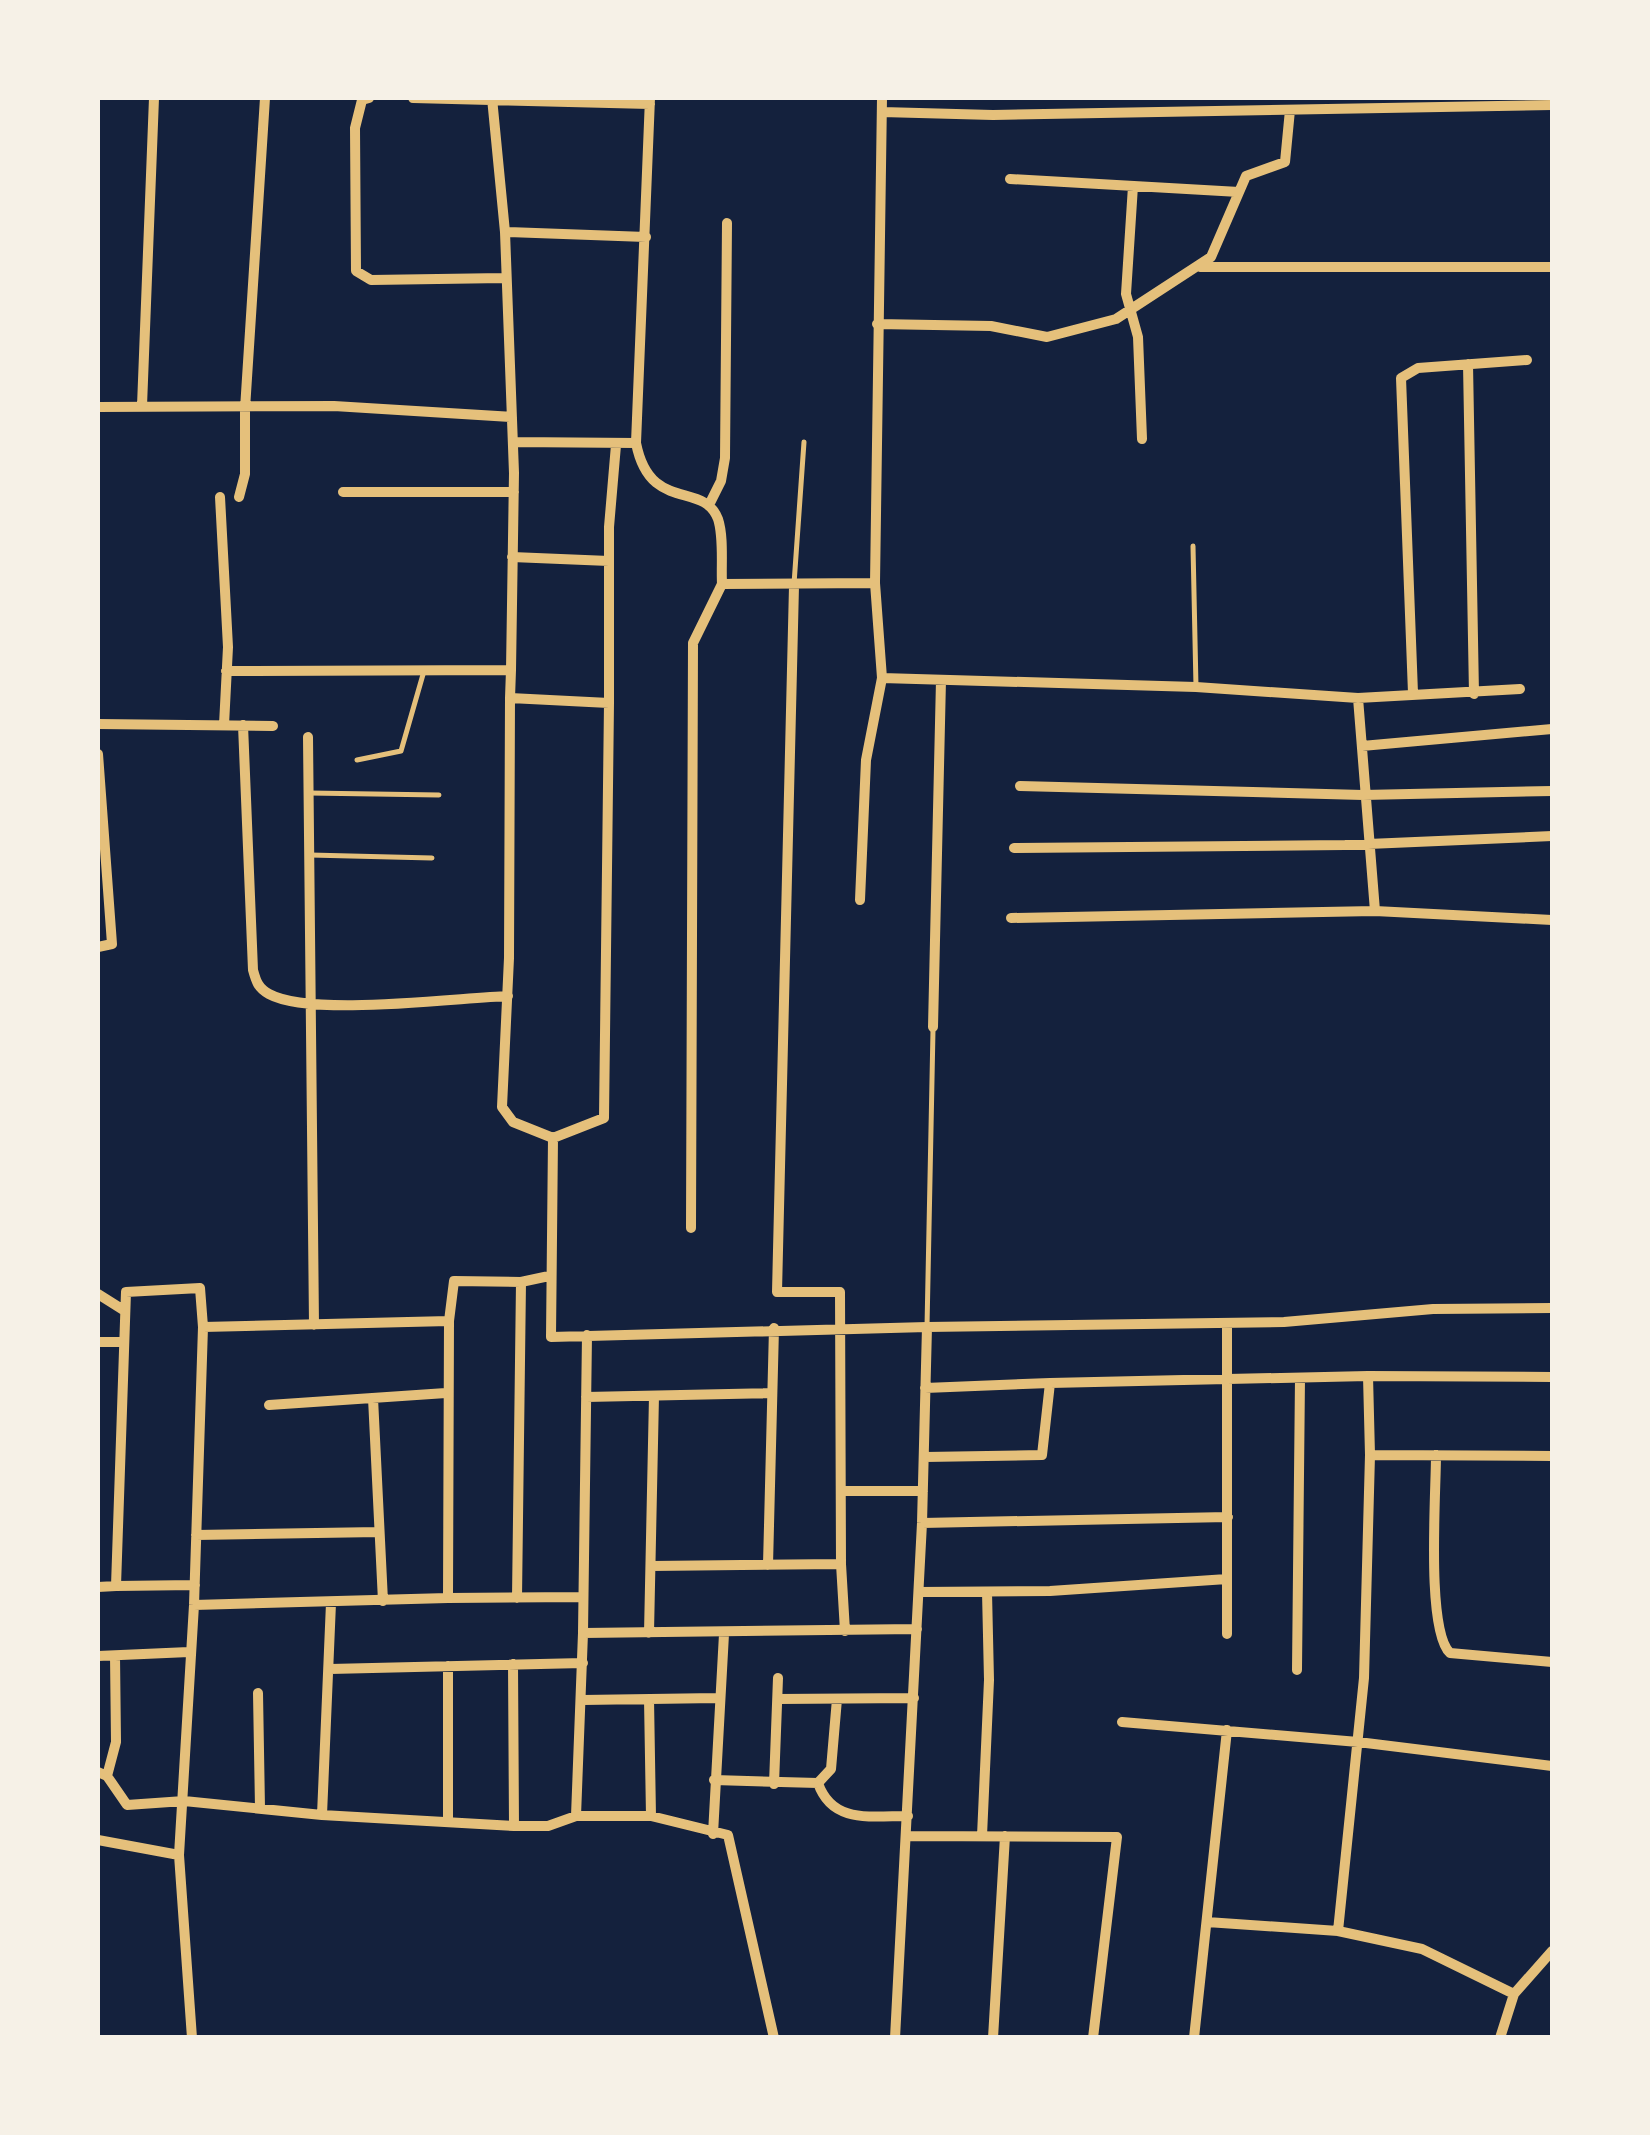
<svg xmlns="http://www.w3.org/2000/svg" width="1650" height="2135" font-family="Poppins,sans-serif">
<rect width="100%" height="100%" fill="#14213d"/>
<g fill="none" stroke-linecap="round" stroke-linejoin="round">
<path stroke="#e5c07b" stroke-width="5" d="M 1193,546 L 1196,687
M 794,584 L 804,442
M 357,760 L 401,751 L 424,671
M 309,793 L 439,795
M 310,855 L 432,858
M 927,1327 L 933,1030"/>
<path stroke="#e5c07b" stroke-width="10" d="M 369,98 L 362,100 L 355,128 L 356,271 L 371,280 L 504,278
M 413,98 L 650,104
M 492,98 L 505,232 L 514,473 L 511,670
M 650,98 L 636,443 C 650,514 703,480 718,519 C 724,537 721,565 722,584 L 875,583 L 882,678 L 1196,687 L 1358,698 L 1520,689
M 882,112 L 993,115 L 1552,105
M 1010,179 L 1239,192
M 1133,186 L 1126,294 L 1138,337 L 1142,439
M 505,232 L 646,237
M 1200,267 L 1552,267
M 877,324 L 991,326 L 1047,337 L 1116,319 L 1211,257 L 1246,176 L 1285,162 L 1290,110
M 1468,364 L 1474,694
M 142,406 L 154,98
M 98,407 L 334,406 L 512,417
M 513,442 L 636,443
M 343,492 L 514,492
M 220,497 L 228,647 L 224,725
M 239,497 L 245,474 L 245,409 L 265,98
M 709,505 L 721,481 L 725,458 L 727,223
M 512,557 L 609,561
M 875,583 L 882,98
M 794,586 L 777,1292 L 840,1292 L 841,1564 L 845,1631
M 226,671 L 511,670 L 510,698 L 609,703 L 604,1118 L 553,1138 L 551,1337 L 927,1327
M 1413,693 L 1401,378 L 1418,368 L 1527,360
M 510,698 L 509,958 L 502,1107 L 513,1122 L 553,1138
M 1358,698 L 1375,911
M 609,703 L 609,527 L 616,445
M 98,724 L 273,726
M 243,725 L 253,970 C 256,981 258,988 269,994 C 311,1017 455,998 508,996
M 308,737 L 314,1325
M 1362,746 L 1552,729
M 98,754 L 112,944 L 98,947
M 1020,786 L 1363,795 L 1552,791
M 1014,848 L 1345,845 L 1552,836
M 860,900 L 866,760 L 882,678
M 1011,918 L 1375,911 L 1552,920
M 933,1027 L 941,680
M 691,1228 L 693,643 L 722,584
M 98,1294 L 125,1311
M 203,1327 L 449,1321 L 454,1281 L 521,1282 L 549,1276
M 98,1342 L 124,1342
M 1552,1377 L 1368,1376 L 1370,1455 L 1552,1456
M 925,1388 L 1050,1383
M 586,1397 L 772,1393
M 373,1398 L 383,1601
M 269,1405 L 446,1393
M 1370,1455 L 1364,1678 L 1338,1931 L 1422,1949 L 1514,1994
M 1436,1455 C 1436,1494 1426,1630 1450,1653 L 1552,1662
M 925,1457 L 1042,1455 L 1050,1383 L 1368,1376
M 841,1491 L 923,1491
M 922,1523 L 1228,1517
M 196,1535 L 379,1532
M 768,1565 L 774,1328
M 651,1566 L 841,1564
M 116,1586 L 195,1585
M 98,1587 L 116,1586 L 126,1292 L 200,1288 L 203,1327 L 194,1605 L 179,1855
M 919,1592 L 1050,1591 L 1227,1579
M 448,1598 L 583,1597
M 517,1598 L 521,1282
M 194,1605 L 448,1598 L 449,1321
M 583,1633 L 587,1335
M 649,1633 L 654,1396
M 1227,1634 L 1227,1323
M 98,1656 L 189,1652
M 513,1664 L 514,1826
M 330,1669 L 583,1663
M 1297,1670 L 1300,1378
M 258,1693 L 260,1808
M 649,1699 L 651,1816
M 778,1699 L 914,1698
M 583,1700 L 717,1698
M 1122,1722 L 1358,1742 L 1552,1766
M 98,1772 L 107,1776 L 127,1805 L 184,1801 L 322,1815 L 331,1603
M 107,1776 L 116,1742 L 115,1656
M 714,1780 L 818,1783 L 831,1769 L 837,1699
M 818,1783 C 832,1824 871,1816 908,1816
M 774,1784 L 778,1678
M 322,1815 L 514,1826 L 548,1826 L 576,1816 L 651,1816 L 728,1835 L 774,2038
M 576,1816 L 583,1633 L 917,1629
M 448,1821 L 448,1666
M 713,1834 L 724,1634
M 906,1836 L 1117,1837 L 1093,2038
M 982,1836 L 989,1680 L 987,1592
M 98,1840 L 179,1855 L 192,2038
M 1207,1922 L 1338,1931
M 895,2038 L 922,1523 L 927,1327 L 1284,1322 L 1433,1309 L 1552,1308
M 993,2038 L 1005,1836
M 1194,2038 L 1227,1730
M 1500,2038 L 1514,1994 L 1552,1951"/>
</g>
<rect width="1650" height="2135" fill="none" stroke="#f6f1e7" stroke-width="200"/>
</svg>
